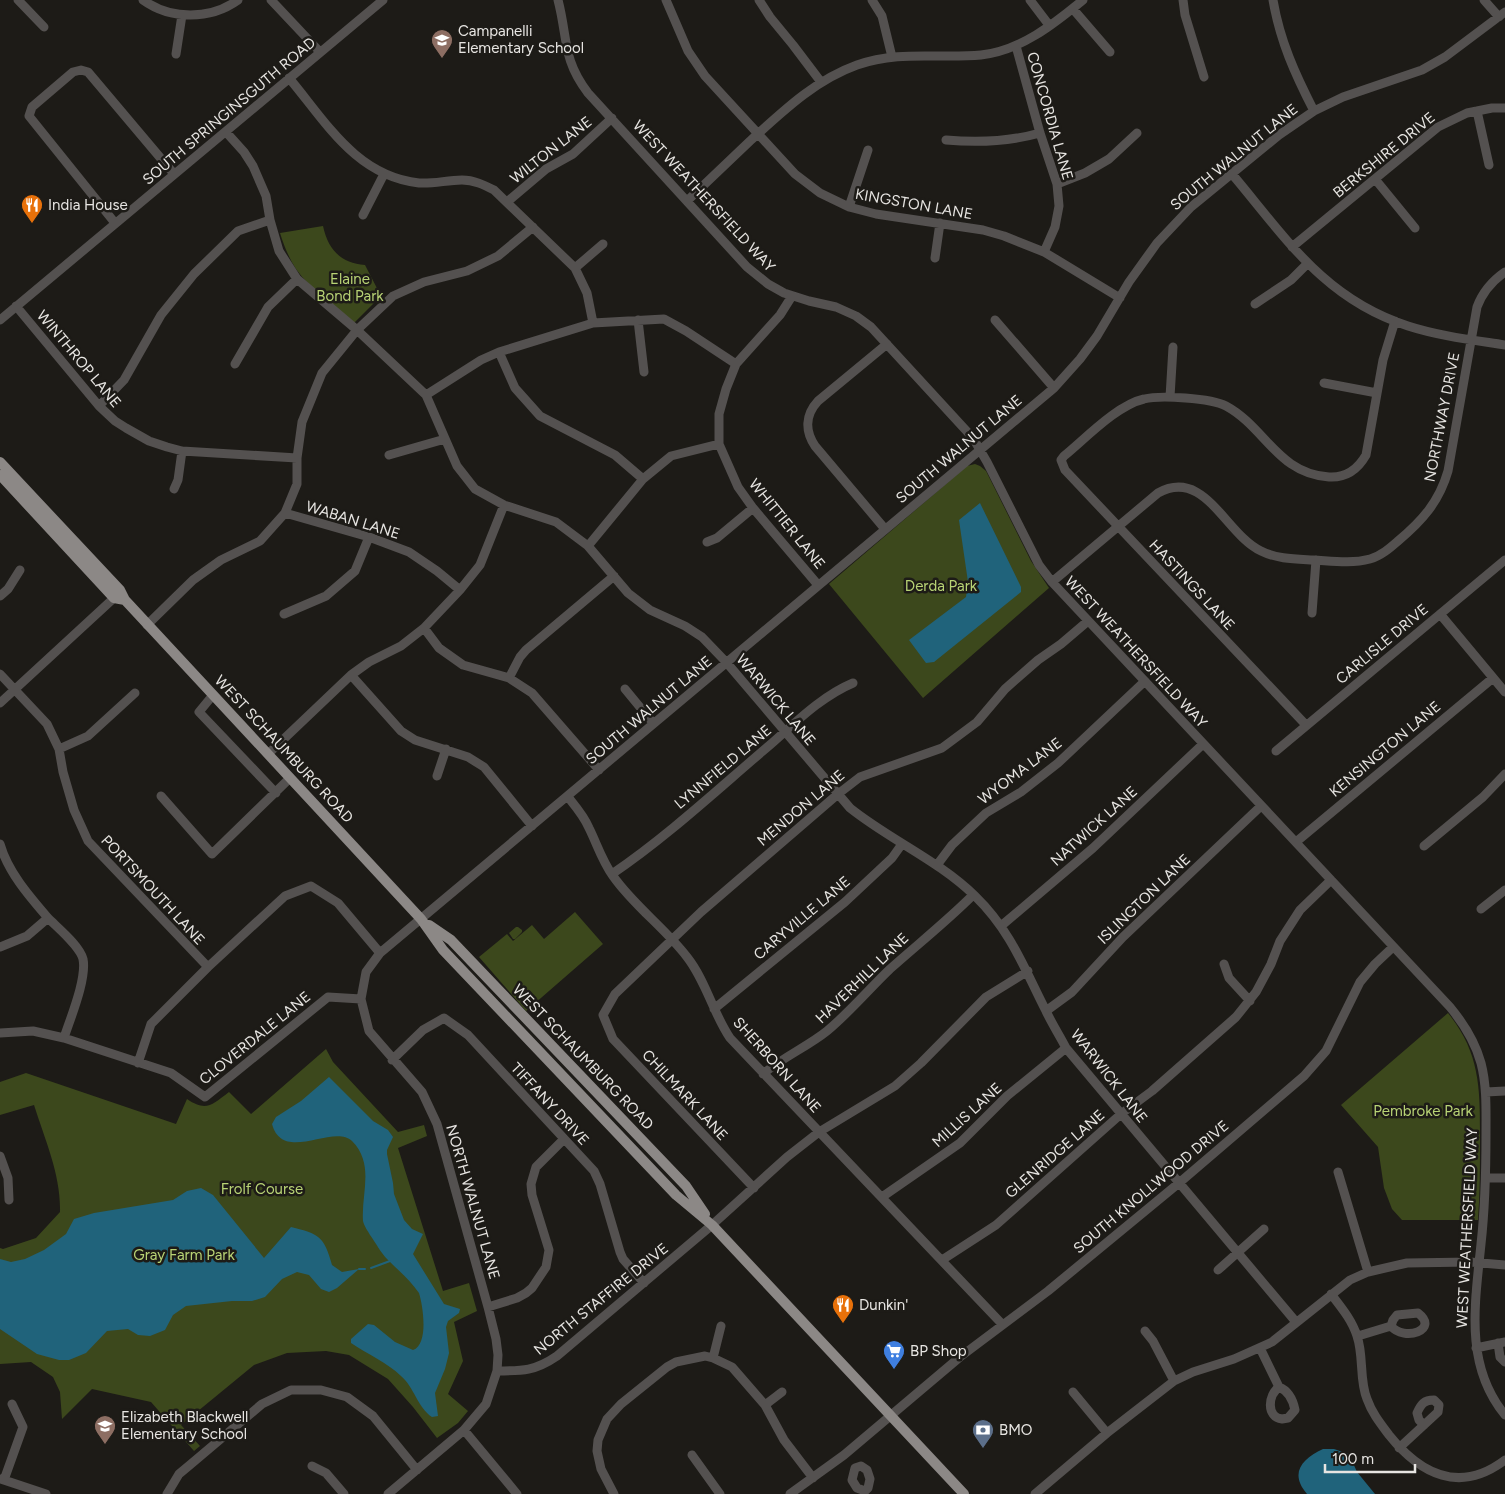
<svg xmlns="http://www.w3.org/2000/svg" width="1505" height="1494" font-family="Figtree,sans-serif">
<rect width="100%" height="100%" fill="#1d1b17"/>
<path fill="#3c481c" d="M 323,226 C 328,249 340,263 365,265 L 381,296 L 354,323 C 336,307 310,289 296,269 C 289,258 284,246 280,233 Z
M 975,464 L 980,466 L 986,471 L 1031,561 L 1049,588 L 923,698 L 829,584 L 967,466 Z
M 575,912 L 603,944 L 526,1011 L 479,957 L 507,934 L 513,941 L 532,925 L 544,939 Z
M 516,927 L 518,927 L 522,930 L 522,932 L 515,939 L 513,939 L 509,933 Z
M 1448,1013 C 1481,1054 1480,1090 1480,1140 C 1480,1167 1480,1193 1478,1220 L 1402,1220 L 1392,1209 L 1384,1188 L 1378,1147 L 1341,1105 Z
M 326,1049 L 333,1062 L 398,1132 L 424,1125 L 427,1136 L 398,1148 L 443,1291 L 469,1283 L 477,1311 L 454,1322 L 463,1361 L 448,1394 L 468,1411 L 458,1423 L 437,1438 L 413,1407 L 388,1379 L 349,1355 L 326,1351 L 287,1353 L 254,1365 L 181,1425 L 200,1446 L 194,1451 L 151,1402 L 92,1389 L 62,1419 L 60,1392 L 53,1377 L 31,1362 L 0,1364 L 0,1248 L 3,1249 L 36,1238 L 60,1212 C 61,1175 45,1140 34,1105 L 0,1115 L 0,1082 L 26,1073 L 176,1124 L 187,1099 C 206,1112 212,1105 229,1092 L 251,1114 Z"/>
<path fill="#20637b" d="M 980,503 L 1021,587 L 1021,592 L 934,662 L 926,663 L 909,640 L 966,597 L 968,582 L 959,520 Z
M 329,1077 L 373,1121 L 388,1130 L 393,1137 L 387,1150 L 387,1154 L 393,1183 L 394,1194 L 404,1220 L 412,1229 L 423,1234 L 413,1254 L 444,1304 L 460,1309 L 459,1313 L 448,1321 L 446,1327 L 449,1353 L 445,1369 L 435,1393 L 438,1416 L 432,1417 C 418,1408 414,1387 401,1376 C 388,1363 367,1354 351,1343 L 351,1339 L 368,1324 L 374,1325 L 395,1342 L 413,1350 C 429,1344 423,1306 419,1293 C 410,1280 398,1270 388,1260 C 380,1252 376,1243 370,1235 C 368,1231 364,1226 363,1221 C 361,1194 375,1164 352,1141 C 333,1123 283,1164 272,1124 L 276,1117 L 301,1101 Z
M 201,1188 L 213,1195 L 264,1258 L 291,1227 C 319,1234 324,1236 332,1265 L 342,1272 L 359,1269 L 337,1288 L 329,1292 L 321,1289 L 309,1275 L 297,1272 L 282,1279 L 265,1297 L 252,1301 L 232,1301 L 186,1306 L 173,1315 L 165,1330 L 150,1336 L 138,1335 L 128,1329 L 107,1331 L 86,1353 L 69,1360 L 59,1360 L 37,1354 L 0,1329 L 0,1259 L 11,1262 L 25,1259 L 44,1250 L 66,1234 L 74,1219 L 94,1213 L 173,1200 L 187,1191 Z
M 1323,1449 L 1334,1449 L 1349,1454 L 1357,1472 L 1375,1494 L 1307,1494 C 1289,1473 1302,1459 1323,1449 Z"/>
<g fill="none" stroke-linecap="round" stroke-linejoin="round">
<path stroke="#20637b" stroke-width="2" d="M 371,1268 L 390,1261
M 359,1269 L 365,1269"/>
<path stroke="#545150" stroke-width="9" d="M 18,0 L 44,27
M 143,0 C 171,20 210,20 238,0
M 271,0 L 320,52
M 558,0 C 568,38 562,59 588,93 L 747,267 L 768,284 L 784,293 L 809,301 L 836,307 L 856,316 L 871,327 L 973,438 L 987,462 L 1039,565 L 1052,582 L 1450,1007 C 1464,1024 1475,1041 1481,1063 C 1487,1086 1486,1111 1486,1134 C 1486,1171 1485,1208 1481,1244 C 1475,1304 1464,1365 1505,1415
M 666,0 L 688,51 L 705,76 L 795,174 L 820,193 L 849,207 L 876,214 L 983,230 L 1004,236 L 1044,252 L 1120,298
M 759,0 L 770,17 L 793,45 L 821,82
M 872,0 L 882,16 L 892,57
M 1030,0 L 1049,25
M 1183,0 L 1185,15 L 1204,77
M 1273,0 C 1280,41 1295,74 1314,111
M 1484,0 L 1499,17
M 1073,9 L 1110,52
M 1016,46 L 1040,133 L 1057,184 L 1059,206 L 1055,227 L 1044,252
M 176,54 L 182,15
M 289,78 C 326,122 356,176 419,183 C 434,184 447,180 462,180 C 474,180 484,185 494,190 L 575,268 L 587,293 L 593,323
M 1477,111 L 1489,165
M 226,132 L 244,152 L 253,166 L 266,196 L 270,220 L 279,251 L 297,279 L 357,330 L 426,395 L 457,466 L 475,489 L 504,505 L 556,522 L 588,546 L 628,593 L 650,610 L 685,626 L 702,637 L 727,663 L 850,808 C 890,840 938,860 975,896 C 1011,931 1024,968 1046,1011 C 1052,1024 1060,1036 1066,1048 L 1296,1322
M 946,140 C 979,143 1008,142 1040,133
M 1232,174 C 1286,238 1324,299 1408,326 C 1439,336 1473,340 1505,345
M 1375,179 L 1415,228
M 1057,184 L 1085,173 L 1109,159 L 1137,133
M 687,201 C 708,181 729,161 750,141 C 783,111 815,80 857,65 C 899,50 939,59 981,55 C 1020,51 1054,24 1083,0
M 507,202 L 546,169 L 573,154 L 612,118
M 849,207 L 868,150
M 363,215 L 384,174
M 115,223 L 29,116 L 32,107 L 73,72 L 81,70 L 88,72 L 174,174
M 1292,247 L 1438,127 L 1467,113 L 1492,108 L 1505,108
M 935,258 L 940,223
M 575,268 L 603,244
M 792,296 L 780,315 L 736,364 L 726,389 L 719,414 L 719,444 L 738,487 L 753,508 L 818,585
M 1255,304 L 1291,280 L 1307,264
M 16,306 L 99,406 L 115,421 L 126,428 L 149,441 L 167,447 L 182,451 L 297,458
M 0,320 L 383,0
M 638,320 L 644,372
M 995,320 L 1054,388
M 499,352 L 515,388 L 540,416 L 615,455 L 643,479
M 235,364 L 268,307 L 297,279
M 1324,383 L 1377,393
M 426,395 L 481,360 L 499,352 L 593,323 L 664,319 L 686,331 L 736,364
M 1170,397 L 1173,347
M 99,406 L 124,380 L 161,315 L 194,274 L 238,231 L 270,220
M 389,455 L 445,439
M 174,489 L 178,480 L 182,451
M 285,513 L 369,537 L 409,552 L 437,571 L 460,590
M 885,529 L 815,446 C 805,431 805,415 818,401 L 887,344
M 707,542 L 717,538 L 753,508
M 588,546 L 643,479 L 671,456 L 719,444
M 1052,582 L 1158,493 C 1205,467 1225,534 1261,551 C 1277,559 1295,559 1313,560 C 1332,561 1351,564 1370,559 C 1381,556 1390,548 1398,541 C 1422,521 1439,502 1448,471 L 1477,307 C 1483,291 1492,281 1505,272
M 0,596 L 8,589 L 20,570
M 1312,613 L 1316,560
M 284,614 L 326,596 L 355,571 L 369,537
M 1440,614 L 1505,692
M 147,625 L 193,580 L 221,560 L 260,541 L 285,513 L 297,484 L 297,458 L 302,422 L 322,373 L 357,330 L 393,296 L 424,282 L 467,271 L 498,256 L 533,227
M 424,628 L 439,648 L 463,665 L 509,678 L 532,693 L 599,770
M 0,674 L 47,724 L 59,749 L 63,772 L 74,810 L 88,841 L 208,967
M 351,675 L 401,731 L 415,740 L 468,757 L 484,767 L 532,826
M 509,678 L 520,657 L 526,650 L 614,576
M 625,689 L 653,723
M 213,695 L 199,712 L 276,793
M 0,703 L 114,598
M 1306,725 L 1065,470 L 1061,460 L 1064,456 C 1085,439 1117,405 1144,399 C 1160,395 1211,398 1226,406 C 1265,427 1278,474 1329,477 C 1346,478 1358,469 1366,455 L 1383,360 L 1395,321
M 59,749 L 88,736 L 135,693
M 1276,751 L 1505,560
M 268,754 L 351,675 L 369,662 L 401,646 L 424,628 L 460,590 L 480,565 L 504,505
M 437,776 L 446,749
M 161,796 L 212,854 L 290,778
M 568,797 C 576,807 584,816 589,828 C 597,844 602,861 613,876 C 634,906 665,928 687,957 C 706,981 713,1013 730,1038 L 1002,1324
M 1296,842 L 1493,678
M 0,844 C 8,872 29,896 48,918 C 58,928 80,946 83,959 C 87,979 70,1019 64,1038
M 1424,846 L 1483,797 L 1505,774
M 937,865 L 952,845 L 986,813 L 1021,792 L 1058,763 L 1145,681
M 612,874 C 668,836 719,788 771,744 C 796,722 822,696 853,683
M 1481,909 L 1505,890
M 1001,926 L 1093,848 L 1203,744
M 0,947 L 27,936 L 48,918
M 1224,964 L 1229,978 L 1250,1001
M 714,1009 L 845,902 L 892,858 L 902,844
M 1046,1011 L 1072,992 L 1123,937 L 1261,806
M 0,1033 L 33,1031 L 64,1038 L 171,1073 L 205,1097 L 328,997 L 361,999
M 392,1060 L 423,1030 L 444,1018 L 468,1035 L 594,1171 L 600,1184 L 620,1252 L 623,1259 L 644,1283
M 138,1063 L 151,1024 L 208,967 L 285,896 L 311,886 L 338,903 L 380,953
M 763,1074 C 783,1057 807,1047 827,1031 C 850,1012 869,989 890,969 C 918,944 947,921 973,895
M 1486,1092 L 1505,1091
M 0,1156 L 8,1178 L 9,1200
M 1338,1172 L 1368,1272
M 1486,1178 L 1505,1178
M 754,1188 L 613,1039 L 603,1015 L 615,994 L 701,912 L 838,794 L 860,777 L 942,748 L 977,722 L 1005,689 L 1038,660 L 1061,644 L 1088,621
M 882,1197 L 960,1143 L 1007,1096 L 1066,1048
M 942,1260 L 996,1225 L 1121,1114 L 1152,1091 L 1236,1017 L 1256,992 L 1271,964 L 1280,941 L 1300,910 L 1331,880
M 1218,1270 L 1264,1229
M 1331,1294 C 1341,1307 1352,1320 1357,1336 C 1364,1356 1359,1380 1367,1399 C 1372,1413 1380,1423 1389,1435 C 1421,1475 1460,1494 1505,1460
M 488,1307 L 517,1298 L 526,1293 L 532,1288 L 546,1267 L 549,1250 L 532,1195 L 531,1184 L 536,1167 L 564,1139
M 1418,1313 C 1440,1330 1404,1342 1391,1326 L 1393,1320 L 1397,1315 Z
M 1145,1331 L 1153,1341 L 1174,1381
M 1358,1336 L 1391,1326
M 1498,1343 L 1500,1357 L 1505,1362
M 1260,1348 L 1279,1387 C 1289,1391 1293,1400 1295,1410 L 1288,1418 L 1282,1419 C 1266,1417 1268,1395 1279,1387
M 1476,1348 L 1505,1342
M 713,1358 L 721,1326
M 497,1371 C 523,1371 535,1371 557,1356 L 712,1225 L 787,1157 L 819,1132 L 895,1086 L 921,1063 L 986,997 L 1028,971
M 1073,1392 L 1107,1433
M 765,1405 L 782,1392
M 464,1430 L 517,1494
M 1399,1448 L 1438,1412 L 1439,1405 L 1434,1400 C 1424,1400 1421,1404 1417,1413 L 1419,1420 L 1424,1425
M 692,1455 L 720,1494
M 312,1466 L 326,1473 L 344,1494
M 861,1466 L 867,1470 L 870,1479 L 868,1488 L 865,1491 L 857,1488 L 852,1480 L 855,1468 Z
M 1,1479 L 46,1494
M 4,1480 L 23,1427 L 12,1404
M 167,1494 L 179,1474 L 191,1464 L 262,1404 L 291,1390 L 321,1390 L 347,1397 L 373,1416 L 417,1470
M 388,1494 L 464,1430 L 486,1404 L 497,1371 L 498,1355 L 496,1339 L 488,1307 L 437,1124 L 422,1092 L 369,1031 L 361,999 L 366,972 L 380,953 L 1054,388 L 1080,359 L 1097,336 L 1129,282 L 1157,243 L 1191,207 L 1279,135 L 1314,111 L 1343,97 L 1422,70 L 1445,57 L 1505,12
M 614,1494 L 601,1469 L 597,1451 L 598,1440 L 607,1419 L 621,1404 L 667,1367 L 676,1362 L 705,1356 L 713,1358 L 732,1367 L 765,1405 L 784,1440 L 813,1478
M 790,1494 L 844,1455 L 960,1357 L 1048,1291 L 1179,1183 L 1304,1076 L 1326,1051 L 1360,982 L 1375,964 L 1393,947
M 1035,1494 L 1107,1433 L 1174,1381 L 1193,1372 L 1234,1359 L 1272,1342 L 1350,1280 L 1368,1272 L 1407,1263 L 1470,1262 L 1505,1265"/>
<path stroke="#8c8886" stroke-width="10" d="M 0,462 L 120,590 L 125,600 L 421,919 L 443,950 L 676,1195 L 712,1225 L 964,1494
M 0,475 L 114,598 L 125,600
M 429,925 L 451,940 L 686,1186 L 705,1214"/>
</g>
<defs>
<g id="school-pin" transform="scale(1.125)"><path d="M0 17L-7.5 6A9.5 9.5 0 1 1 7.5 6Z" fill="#8d6e63" stroke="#1d1b17"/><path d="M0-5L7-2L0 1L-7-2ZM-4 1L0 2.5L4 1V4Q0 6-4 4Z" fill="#fff"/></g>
<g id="restaurant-pin" transform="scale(1.125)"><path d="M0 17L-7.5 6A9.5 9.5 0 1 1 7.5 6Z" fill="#e8710a" stroke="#1d1b17"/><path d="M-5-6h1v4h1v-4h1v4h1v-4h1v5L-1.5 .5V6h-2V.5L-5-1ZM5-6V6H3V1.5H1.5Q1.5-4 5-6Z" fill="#fff"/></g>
<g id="supermarket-pin" transform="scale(1.125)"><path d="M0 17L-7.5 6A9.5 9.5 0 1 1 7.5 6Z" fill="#3f7fe0" stroke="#1d1b17"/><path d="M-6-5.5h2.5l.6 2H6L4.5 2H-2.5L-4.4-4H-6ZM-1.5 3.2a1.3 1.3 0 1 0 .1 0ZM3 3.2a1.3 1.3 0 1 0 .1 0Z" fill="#fff"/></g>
<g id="bank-pin" transform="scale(1.125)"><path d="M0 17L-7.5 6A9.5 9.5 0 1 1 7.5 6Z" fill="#5c6f8a" stroke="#1d1b17"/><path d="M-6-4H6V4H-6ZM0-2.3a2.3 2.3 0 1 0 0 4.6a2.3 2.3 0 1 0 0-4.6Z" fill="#fff"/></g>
</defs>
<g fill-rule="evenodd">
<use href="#school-pin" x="442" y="40"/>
<use href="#restaurant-pin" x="32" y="205"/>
<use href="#restaurant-pin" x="843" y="1305"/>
<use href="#supermarket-pin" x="894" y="1351"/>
<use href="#school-pin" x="105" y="1426"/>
<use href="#bank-pin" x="983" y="1430"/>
</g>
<g text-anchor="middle" stroke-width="5" stroke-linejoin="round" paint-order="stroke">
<g font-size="15" fill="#e7e5e2" stroke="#1d1b17" text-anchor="start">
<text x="458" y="36">Campanelli<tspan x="458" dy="17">Elementary School</tspan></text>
<text x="48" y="210">India House</text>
<text x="859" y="1310">Dunkin'</text>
<text x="910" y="1356">BP Shop</text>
<text x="121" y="1422">Elizabeth Blackwell<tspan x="121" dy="17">Elementary School</tspan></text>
<text x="999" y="1435">BMO</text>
</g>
<g font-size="15" fill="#e7e5e2" stroke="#1d1b17">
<text transform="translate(229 111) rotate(-40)" y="5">SOUTH SPRINGINSGUTH ROAD</text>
<text transform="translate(1050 116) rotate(74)" y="5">CONCORDIA LANE</text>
<text transform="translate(551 150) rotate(-38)" y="5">WILTON LANE</text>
<text transform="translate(1384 155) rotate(-39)" y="5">BERKSHIRE DRIVE</text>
<text transform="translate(1234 157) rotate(-39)" y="5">SOUTH WALNUT LANE</text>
<text transform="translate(704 196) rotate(47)" y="5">WEST WEATHERSFIELD WAY</text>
<text transform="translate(914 204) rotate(10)" y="5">KINGSTON LANE</text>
<text transform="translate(79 359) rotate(50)" y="5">WINTHROP LANE</text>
<text transform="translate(1442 417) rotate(-79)" y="5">NORTHWAY DRIVE</text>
<text transform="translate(959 449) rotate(-40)" y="5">SOUTH WALNUT LANE</text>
<text transform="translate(353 520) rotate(17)" y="5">WABAN LANE</text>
<text transform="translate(787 524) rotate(51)" y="5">WHITTIER LANE</text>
<text transform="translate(1192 585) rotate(47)" y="5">HASTINGS LANE</text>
<text transform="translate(1382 644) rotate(-40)" y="5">CARLISLE DRIVE</text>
<text transform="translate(1136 652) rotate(47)" y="5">WEST WEATHERSFIELD WAY</text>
<text transform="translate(776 700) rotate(50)" y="5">WARWICK LANE</text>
<text transform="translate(649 710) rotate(-40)" y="5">SOUTH WALNUT LANE</text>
<text transform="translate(284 749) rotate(47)" y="5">WEST SCHAUMBURG ROAD</text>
<text transform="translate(1385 749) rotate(-40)" y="5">KENSINGTON LANE</text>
<text transform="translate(723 767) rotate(-40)" y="5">LYNNFIELD LANE</text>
<text transform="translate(1020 771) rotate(-37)" y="5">WYOMA LANE</text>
<text transform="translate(801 808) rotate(-40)" y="5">MENDON LANE</text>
<text transform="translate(1094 826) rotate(-42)" y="5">NATWICK LANE</text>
<text transform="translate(153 890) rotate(47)" y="5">PORTSMOUTH LANE</text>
<text transform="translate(1144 899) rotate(-44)" y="5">ISLINGTON LANE</text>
<text transform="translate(802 918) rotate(-40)" y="5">CARYVILLE LANE</text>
<text transform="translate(862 978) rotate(-44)" y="5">HAVERHILL LANE</text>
<text transform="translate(255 1038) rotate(-39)" y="5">CLOVERDALE LANE</text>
<text transform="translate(583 1057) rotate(46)" y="5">WEST SCHAUMBURG ROAD</text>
<text transform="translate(777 1065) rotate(48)" y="5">SHERBORN LANE</text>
<text transform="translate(1109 1076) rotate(52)" y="5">WARWICK LANE</text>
<text transform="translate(685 1095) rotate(47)" y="5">CHILMARK LANE</text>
<text transform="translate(550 1104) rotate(47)" y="5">TIFFANY DRIVE</text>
<text transform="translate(967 1115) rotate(-42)" y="5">MILLIS LANE</text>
<text transform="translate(1055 1154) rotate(-41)" y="5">GLENRIDGE LANE</text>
<text transform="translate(1151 1187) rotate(-40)" y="5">SOUTH KNOLLWOOD DRIVE</text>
<text transform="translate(473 1202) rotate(74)" y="5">NORTH WALNUT LANE</text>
<text transform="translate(1467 1228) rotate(-87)" y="5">WEST WEATHERSFIELD WAY</text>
<text transform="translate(601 1299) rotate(-39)" y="5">NORTH STAFFIRE DRIVE</text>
</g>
<g font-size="15" fill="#b8d375" stroke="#1d1b17">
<text x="350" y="284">Elaine<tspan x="350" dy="17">Bond Park</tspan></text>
<text x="941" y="591">Derda Park</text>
<text x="1423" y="1116">Pembroke Park</text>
<text x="262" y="1194">Frolf Course</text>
<text x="184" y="1260">Gray Farm Park</text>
</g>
</g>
<path d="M1325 1464v8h90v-8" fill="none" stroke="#e7e5e2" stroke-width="2.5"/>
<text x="1332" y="1464" font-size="15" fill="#e7e5e2" stroke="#1d1b17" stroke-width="4" paint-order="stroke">100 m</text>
</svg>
